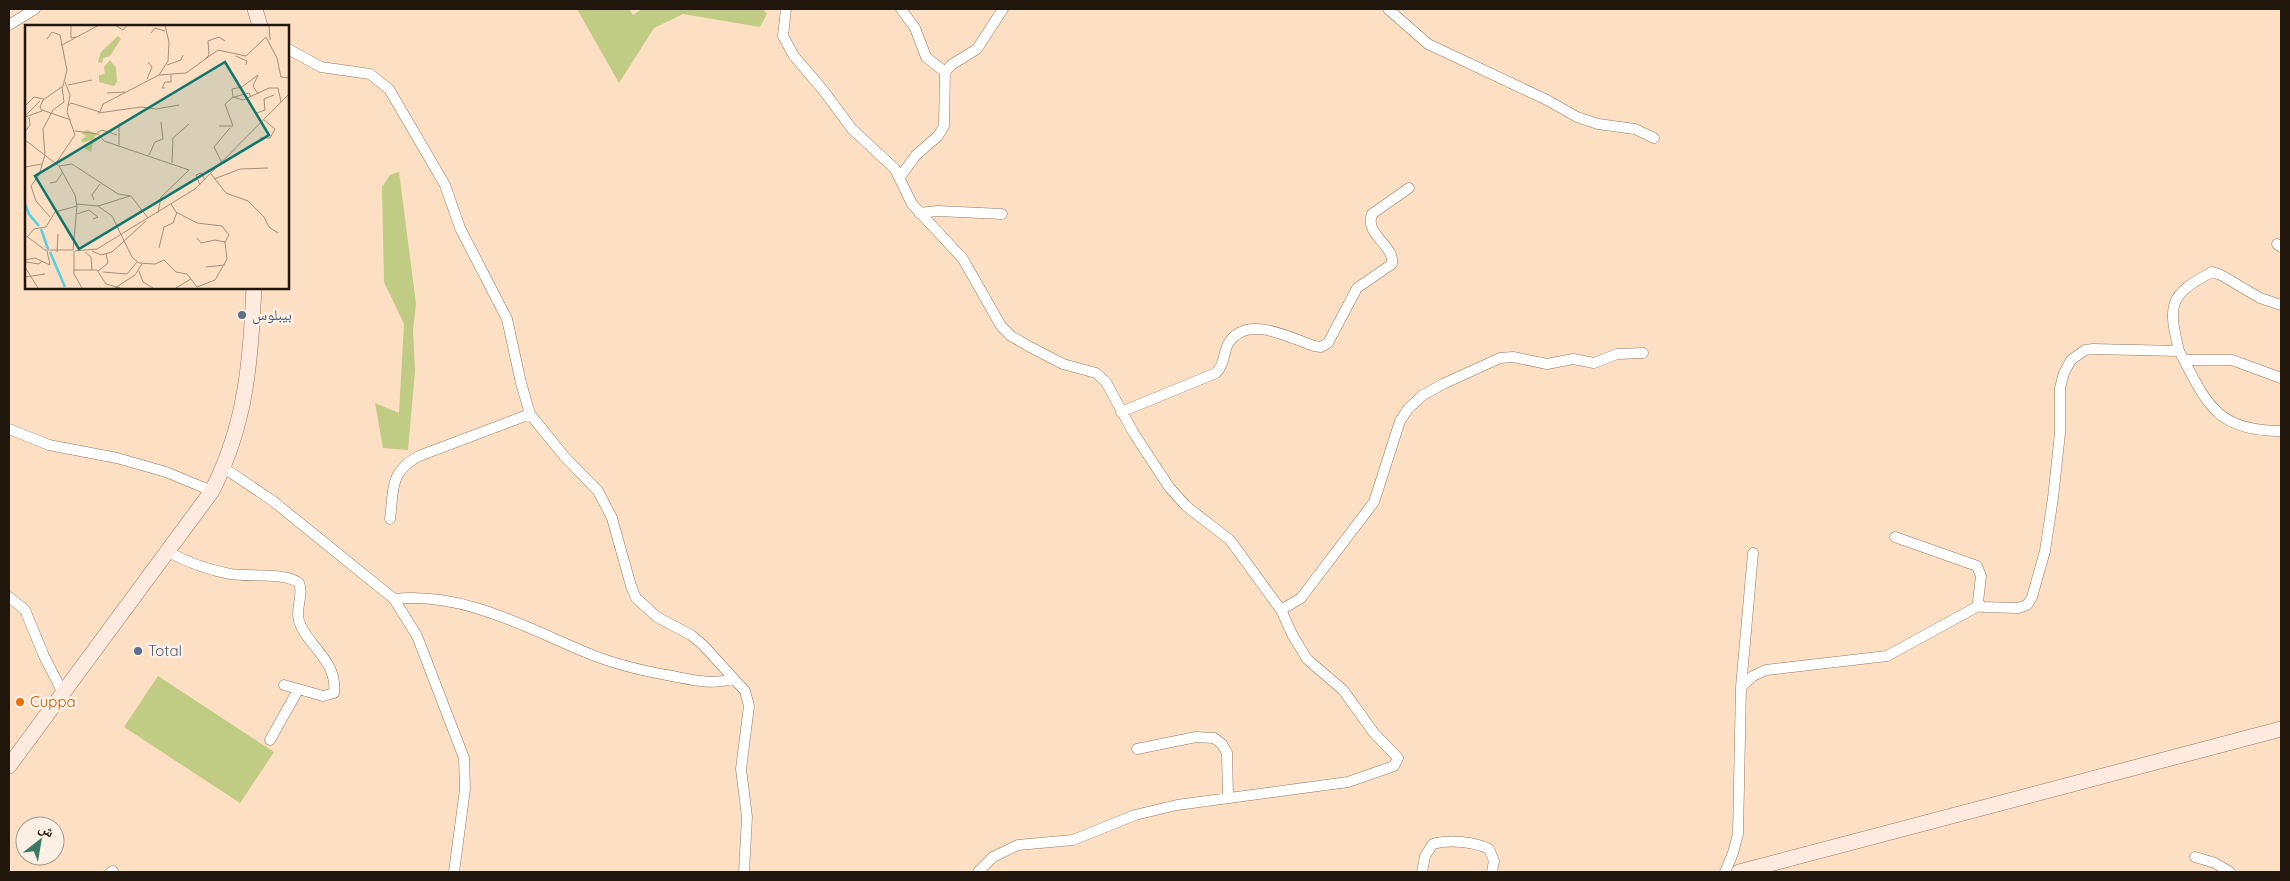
<svg xmlns="http://www.w3.org/2000/svg" width="2290" height="881" font-family="Quicksand,'Noto Naskh Arabic',sans-serif">
<rect width="100%" height="100%" fill="#fddfc4"/>
<path fill="#c0cb84" d="M 577,9 L 629,9 L 633,15 L 642,9 L 763,9 L 767,14 L 760,27 L 683,14 L 654,28 L 619,83 Z
M 399,172 L 416,304 L 413,330 L 415,371 L 408,450 L 383,448 L 375,403 L 399,413 L 404,324 L 384,282 L 382,187 L 390,175 Z
M 158,676 L 274,752 L 240,803 L 124,727 Z"/>
<g fill="none" stroke-linecap="round" stroke-linejoin="round">
<g stroke="#92785f" stroke-width="11">
<path id="street" d="M 786,9 L 783,36 L 794,56 L 823,90 L 852,129 L 895,169 L 912,204 L 963,259 L 1001,326 L 1011,336 L 1030,347 L 1063,364 L 1096,373 L 1106,382 L 1133,432 L 1169,487 L 1186,506 L 1230,540 L 1281,610 L 1293,636 L 1307,659 L 1343,690 L 1374,733 L 1398,758 L 1394,766 L 1348,782 L 1177,805 L 1135,815 L 1073,840 L 1018,845 L 993,857 L 978,872
M 901,9 L 915,28 L 926,57 L 945,72
M 1388,9 L 1428,44 L 1547,100 L 1577,117 L 1598,124 L 1635,129 L 1654,138
M 9,25 L 35,9
M 288,49 L 321,67 L 370,74 L 389,89 L 445,185 L 460,228 L 507,319 L 521,383 L 530,414 L 564,456 L 598,491 L 612,518 L 631,586 L 636,598 L 657,617 L 691,635 L 703,645 L 745,691 L 749,706 L 741,769 L 747,817 L 744,872
M 900,177 L 916,155 L 938,136 L 944,126 L 945,72 L 951,65 L 977,49 L 1003,9
M 919,213 L 938,211 L 1002,214
M 2277,244 L 2281,247
M 2179,351 C 2168,305 2168,295 2212,272 L 2221,275 L 2260,298 L 2281,305
M 2184,360 L 2232,360 L 2281,378
M 1121,412 L 1216,373 C 1225,364 1223,354 1228,344 C 1246,313 1290,338 1314,346 L 1321,347 L 1328,343 L 1357,288 L 1392,264 C 1395,245 1364,235 1372,214 L 1409,188
M 9,429 L 49,445 L 117,458 L 166,472 L 212,491
M 224,468 L 273,501 L 394,599 L 417,636 L 464,758 L 465,789 L 454,872
M 390,519 C 394,489 389,472 419,456 L 530,414
M 1895,537 L 1977,566 L 1981,576 L 1978,602 L 1982,607 L 2018,608 L 2027,605 L 2032,597 L 2045,551 L 2053,498 L 2060,433 L 2060,388 L 2064,373 L 2071,360 L 2085,350 L 2093,349 L 2179,351 C 2207,403 2215,431 2281,431
M 168,552 C 187,562 209,570 230,574 C 249,577 285,572 299,583 C 304,595 295,608 299,621 C 306,645 338,660 334,693 L 323,696 L 284,685
M 9,597 L 25,610 L 44,656 L 63,693
M 394,599 C 463,592 523,626 585,652 C 613,664 643,671 672,676 C 693,680 712,685 732,679
M 1281,610 L 1301,598 L 1374,502 L 1400,421 L 1408,409 L 1423,395 L 1443,384 L 1500,358 L 1513,357 L 1547,364 L 1573,359 L 1594,363 L 1617,354 L 1643,353
M 1741,687 L 1753,553
M 270,740 L 298,690
M 1137,749 L 1196,737 L 1214,738 L 1222,744 L 1227,753 L 1228,797
M 2195,857 L 2215,863 L 2230,872
M 111,872 L 113,871
M 1422,872 L 1425,856 L 1433,844 C 1449,839 1475,842 1489,849 L 1494,861 L 1492,872
M 1725,872 L 1733,853 L 1738,834 L 1741,687 L 1753,676 L 1766,670 L 1887,656 L 1980,605"/>
</g>
<g stroke="#92785f" stroke-width="16">
<path id="secondary" d="M 255,9 L 260,26
M 9,766 L 212,491 C 247,422 250,362 254,288
M 1739,872 L 2281,729"/>
</g>
<use href="#street" stroke="#fff" stroke-width="10"/>
<use href="#secondary" stroke="#ffeadf" stroke-width="15"/>
</g>
<g fill="#5c6f8a" stroke="#fcf0e5" stroke-width="2">
<circle cx="242" cy="315" r="5"/>
<circle cx="138" cy="651" r="5"/>
</g>
<circle fill="#e8710a" stroke="#fcf0e5" stroke-width="2" cx="20" cy="702" r="5"/>
<g text-anchor="middle" stroke-width="5" stroke-linejoin="round" paint-order="stroke">
<g font-size="15" fill="#4e5e75" stroke="#fcf0e5" text-anchor="start">
<text x="252" y="320">بيبلوس</text>
<text x="148" y="656">Total</text>
</g>
<g font-size="15" fill="#c56008" stroke="#fcf0e5" text-anchor="start">
<text x="30" y="707">Cuppa</text>
</g>
</g>
<g transform="translate(25 25)">
<rect width="264" height="264" fill="#fddfc4"/>
<path d="M 93,11 L 96,14 L 85,31 L 78,33 L 77,38 L 73,37 L 76,27 ZM 85,35 L 91,43 L 92,57 L 89,61 L 74,57 L 74,50 L 80,49 L 79,42 ZM 62,105 L 73,109 L 69,112 L 75,114 L 68,118 L 66,127 L 57,122 L 60,119 L 64,121 L 66,115 L 57,118 L 56,115 L 61,111 L 56,108 Z" fill="#c0cb84"/>
<path fill="none" stroke="#56cde2" stroke-width="2.5" d="M 0,179 L 4,189 L 14,201M 16,204 L 23,224M 25,227 L 40,262"/>
<path fill="none" stroke="#a58f7a" stroke-width="1" d="M 46,0 L 46,13 L 51,12M 90,0 L 98,5 L 102,0M 244,0 L 245,15M 126,8 L 130,3 L 140,6M 22,14 L 27,7 L 35,10 L 37,21M 211,31 L 222,36 L 221,40M 180,34 L 184,30 L 183,16 L 194,12 L 200,16M 142,40 L 156,35 L 158,30M 134,50 L 161,48 L 193,25 L 221,31 L 241,12 L 252,33 L 256,52 L 264,53M 122,54 L 127,42 L 123,37M 43,60 L 67,55M 140,63 L 137,63 L 140,57 L 146,57 L 146,50M 82,68 L 100,67M 208,72 L 207,64 L 217,62 L 233,50 L 228,61 L 233,69M 209,72 L 224,68 L 226,72M 0,81 L 9,72 L 19,74M 43,81 L 46,78 L 75,87 L 78,79 L 134,50 L 143,36 L 144,17 L 140,0M 17,85 L 46,95M 73,88 L 116,82 L 131,84 L 154,80M 232,88 L 240,85 L 239,74 L 249,70M 0,91 L 15,76M 0,92 L 17,86 L 15,82 L 18,75 L 38,61 L 42,45 L 37,20 L 74,0M 194,101 L 208,101 L 200,79 L 208,72 L 218,75 L 244,63 L 253,63 L 256,77M 50,106 L 73,109 L 79,116 L 164,145 L 136,172 L 133,188M 0,107 L 5,100 L 4,92M 72,108 L 77,105 L 92,110M 235,113 L 245,113 L 250,104 L 239,95M 0,115 L 34,141 L 50,170 L 52,181 L 48,225M 94,121 L 94,99 L 101,97M 124,130 L 130,117 L 138,114 L 136,97M 31,138 L 50,110 L 42,87 L 45,70 L 40,57M 147,138 L 148,113 L 164,99M 197,138 L 189,122 L 205,103M 34,141 L 47,139 L 93,169 L 106,171 L 123,193M 0,142 L 17,139M 186,149 L 201,168 L 223,176 L 239,192 L 244,202 L 253,208M 189,154 L 215,144 L 243,143M 25,158 L 31,157 L 38,147M 175,160 L 171,150 L 176,148 L 180,155M 69,175 L 67,170 L 75,159M 52,179 L 73,181 L 87,191 L 107,232 L 114,238 L 130,239 L 139,235 L 151,247 L 162,249 L 172,262 L 190,255 L 202,234 L 200,217 L 204,210 L 197,201 L 172,198 L 151,187 L 146,179M 73,181 L 105,171M 52,189 L 64,185 L 73,192 L 68,194M 25,192 L 11,176 L 6,161 L 14,150 L 20,130 L 18,104 L 28,85 L 39,77 L 37,62M 0,210 L 20,225 L 48,225M 2,212 L 9,204 L 21,202 L 30,187 L 52,181M 172,213 L 176,218 L 190,215 L 200,217M 134,223 L 139,202 L 148,198 L 152,187M 49,226 L 49,249 L 57,263M 50,226 L 72,224 L 170,164 L 264,69M 67,226 L 76,230 L 87,227 L 121,196M 32,227 L 33,209M 60,227 L 66,232 L 67,245M 0,234 L 0,242 L 13,263M 0,235 L 10,233 L 25,240 L 22,226M 1,237 L 14,239 L 17,236M 181,242 L 200,240M 48,245 L 72,245 L 81,259 L 95,263M 73,246 L 83,238 L 81,229M 114,246 L 118,257 L 128,263M 78,247 L 102,249 L 112,237M 0,252 L 20,249M 90,263 L 110,250 L 117,239M 151,263 L 166,254"/>
<path fill="#0f766e" fill-opacity="0.15" stroke="#0f766e" stroke-width="2.5" d="M 200,37 L 244,110 L 54,224 L 10,151 Z"/>
<rect width="264" height="264" fill="none" stroke="#20160c" stroke-width="2.5"/>
</g>
<rect width="2290" height="881" fill="none" stroke="#20160c" stroke-width="20"/>
<g transform="translate(40 841) rotate(31)"><circle r="24" fill="#fcf0e5" stroke="#a4998e"/>
<path d="M0-4L9 19L0 12L-9 19Z" fill="#3c7965"/>
<text y="-8" font-size="14" font-weight="bold" text-anchor="middle" fill="#20160c">ش</text>
</g>
</svg>
